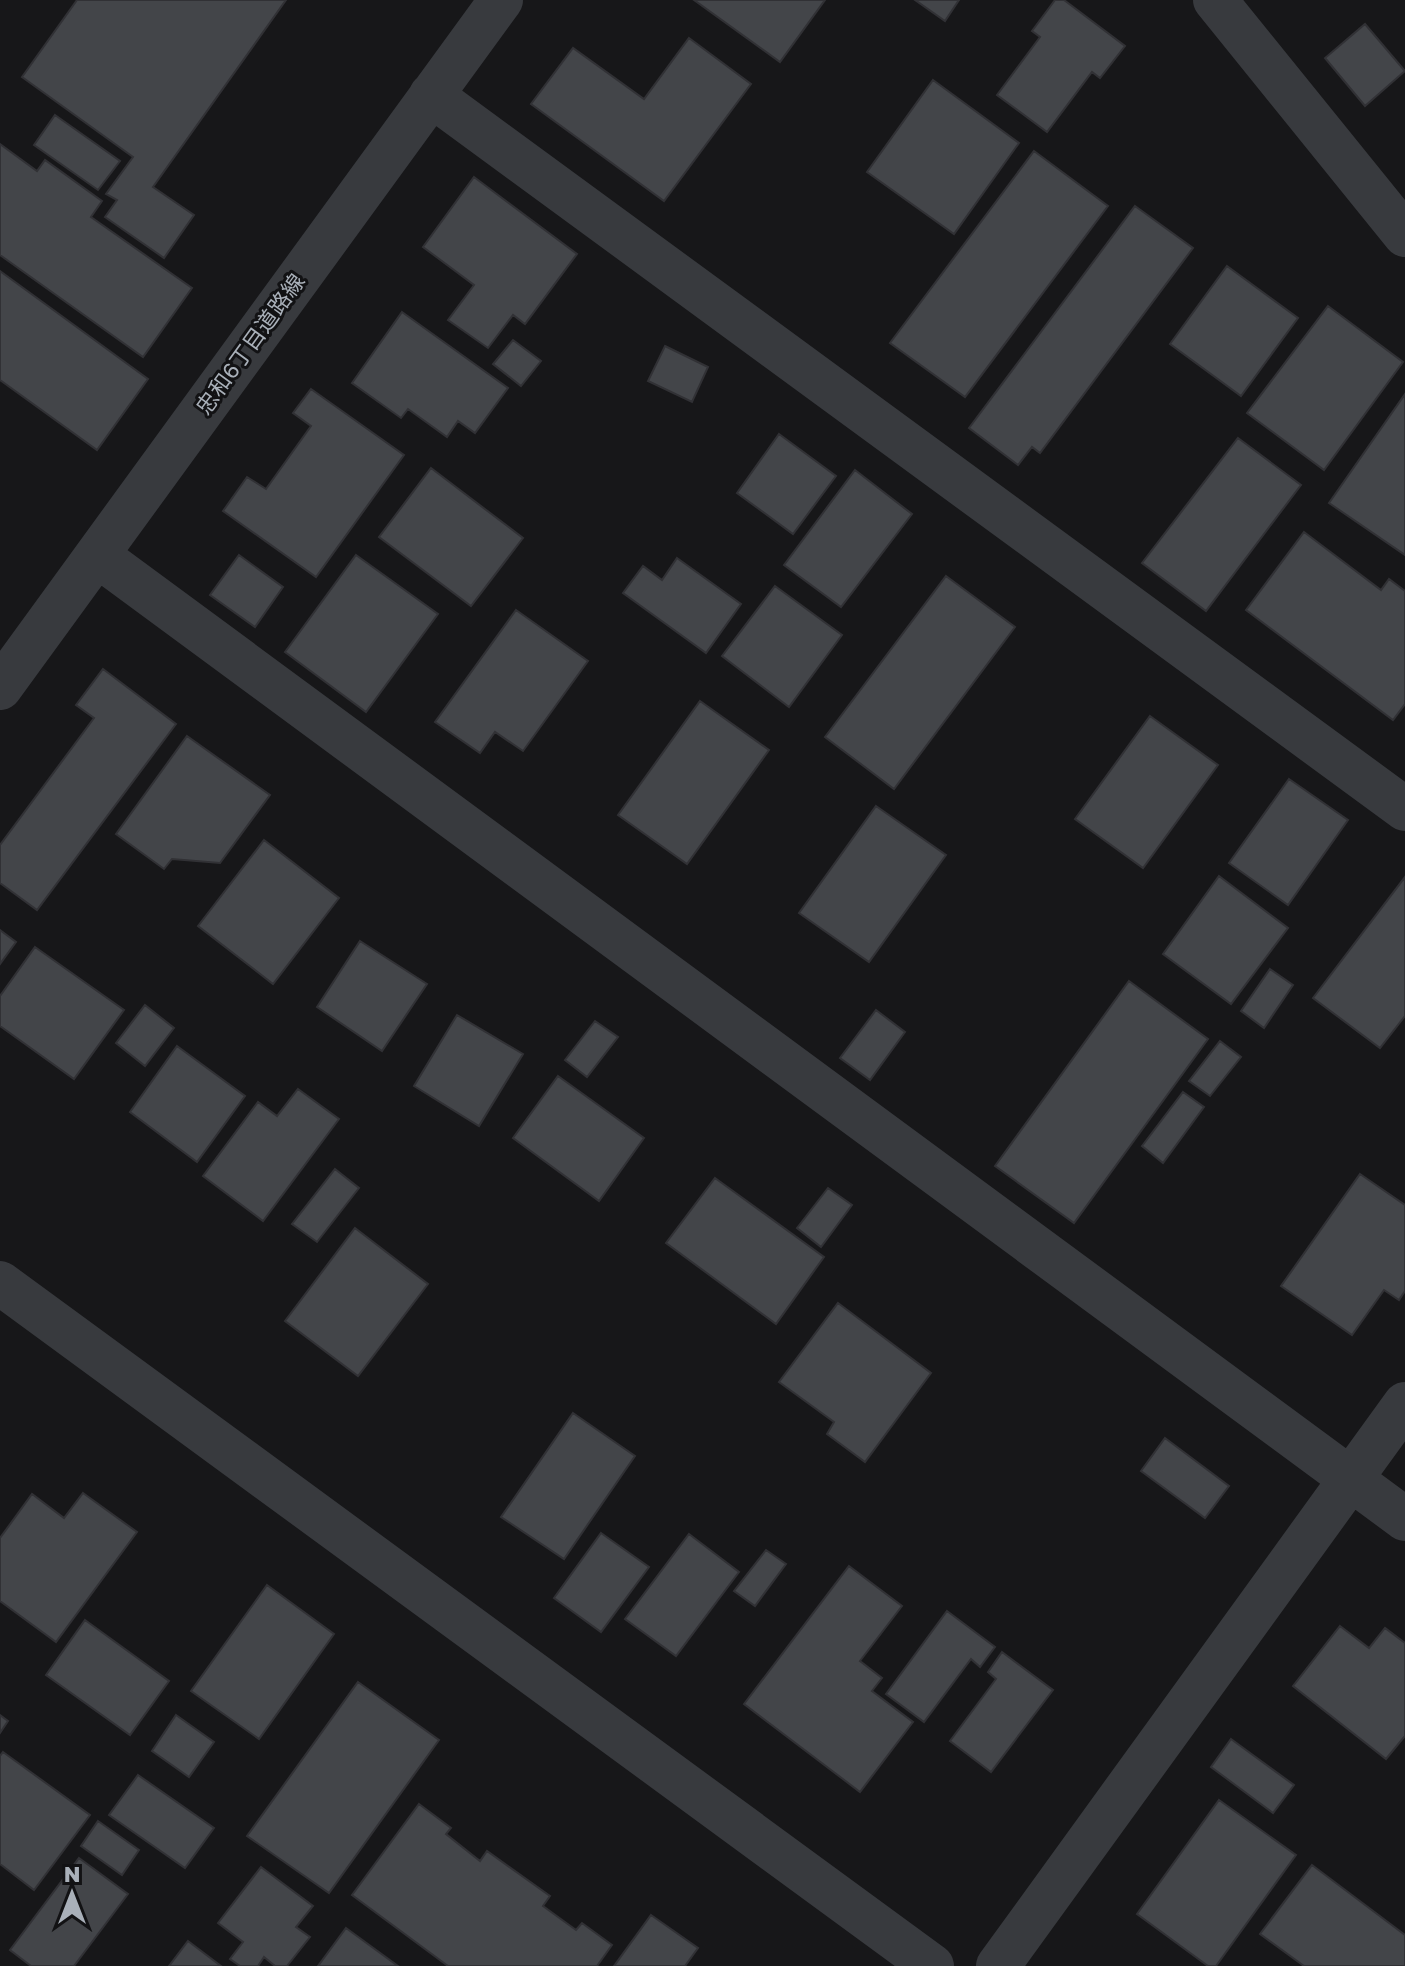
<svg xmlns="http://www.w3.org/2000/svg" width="1405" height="1966" font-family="'Golos Text','Noto Sans JP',sans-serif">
<rect width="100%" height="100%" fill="#171719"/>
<path fill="#434549" stroke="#313135" stroke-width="2" d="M 77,0 L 286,0 L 153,187 L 194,215 L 164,258 L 105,217 L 117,200 L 106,194 L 133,157 L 22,77 Z
M 694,0 L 825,0 L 780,62 Z
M 915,0 L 959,0 L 945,21 Z
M 1055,0 L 1064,0 L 1125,46 L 1100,78 L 1092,72 L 1047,132 L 997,95 L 1040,37 L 1032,31 Z
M 1365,24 L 1405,71 L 1365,106 L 1325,58 Z
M 689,38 L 751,84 L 664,201 L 531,104 L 573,48 L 644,99 Z
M 933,80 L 1019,143 L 954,234 L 867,172 Z
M 55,115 L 120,161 L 98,190 L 34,145 Z
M 0,144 L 37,171 L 45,160 L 102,201 L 91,217 L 192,288 L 143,357 L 0,255 Z
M 1034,151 L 1108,206 L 965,397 L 890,343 Z
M 474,177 L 577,254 L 525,324 L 513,315 L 488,348 L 448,320 L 474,285 L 423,247 Z
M 1135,206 L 1193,248 L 1040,453 L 1032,447 L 1018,465 L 969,428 Z
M 1227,266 L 1298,318 L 1241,396 L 1170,344 Z
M 0,271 L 148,379 L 97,450 L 0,380 Z
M 1328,306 L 1403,362 L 1324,470 L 1247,413 Z
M 402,312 L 508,388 L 475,433 L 458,421 L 447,437 L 408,409 L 401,418 L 352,383 Z
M 513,340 L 541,361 L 521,386 L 493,364 Z
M 665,346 L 708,367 L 692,402 L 648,381 Z
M 311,389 L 404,455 L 316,577 L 223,511 L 247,477 L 266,489 L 311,426 L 293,413 Z
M 1405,394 L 1405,555 L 1329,503 Z
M 779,434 L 836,476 L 793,534 L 737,493 Z
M 1238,438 L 1301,485 L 1206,611 L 1142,563 Z
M 431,468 L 523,538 L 471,606 L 379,537 Z
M 855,470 L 912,514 L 841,607 L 784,565 Z
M 1304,532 L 1381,590 L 1389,579 L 1405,591 L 1405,704 L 1393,720 L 1246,610 Z
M 239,555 L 283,587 L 255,627 L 210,595 Z
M 356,555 L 438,614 L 366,712 L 285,652 Z
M 677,558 L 741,604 L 706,653 L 623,593 L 643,566 L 662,580 Z
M 946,576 L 1015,627 L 894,789 L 825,737 Z
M 775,586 L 842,635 L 789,707 L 722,656 Z
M 516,610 L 588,661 L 523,751 L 495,732 L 480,753 L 435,722 Z
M 103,669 L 176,724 L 37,910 L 0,883 L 0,845 L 94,718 L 76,705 Z
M 700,701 L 769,750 L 687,864 L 618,815 Z
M 1150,716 L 1218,765 L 1143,868 L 1075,819 Z
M 187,736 L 270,795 L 220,863 L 172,859 L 164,869 L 116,834 Z
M 1289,779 L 1348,820 L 1288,905 L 1229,863 Z
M 876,806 L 946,855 L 869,962 L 799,913 Z
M 264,840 L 339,898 L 273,984 L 198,926 Z
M 1219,876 L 1288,928 L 1231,1004 L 1163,954 Z
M 1405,877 L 1405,1016 L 1380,1048 L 1313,998 Z
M 0,930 L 16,942 L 0,964 Z
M 360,941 L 427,984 L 382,1051 L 317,1007 Z
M 35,947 L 124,1010 L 74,1079 L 0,1026 L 0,996 Z
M 1270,969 L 1293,985 L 1264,1028 L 1241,1011 Z
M 1129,981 L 1208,1039 L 1074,1223 L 995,1166 Z
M 145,1005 L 174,1028 L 145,1066 L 116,1043 Z
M 876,1010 L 905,1032 L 870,1080 L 840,1058 Z
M 457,1015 L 523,1054 L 479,1126 L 414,1086 Z
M 595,1021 L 618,1037 L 587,1077 L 565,1060 Z
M 1220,1041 L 1241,1057 L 1210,1096 L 1189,1081 Z
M 177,1046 L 245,1096 L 197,1162 L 130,1112 Z
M 558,1076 L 644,1138 L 599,1201 L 513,1138 Z
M 298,1089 L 339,1119 L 263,1221 L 203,1176 L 258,1102 L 277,1116 Z
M 1183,1092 L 1204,1107 L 1163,1163 L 1142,1146 Z
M 335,1169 L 359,1188 L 317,1242 L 292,1224 Z
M 1360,1174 L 1405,1205 L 1405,1291 L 1399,1300 L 1384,1290 L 1352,1335 L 1281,1286 Z
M 715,1178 L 824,1257 L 776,1324 L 666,1243 Z
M 828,1188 L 852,1205 L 821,1247 L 797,1228 Z
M 355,1228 L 428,1284 L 358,1376 L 285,1321 Z
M 838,1303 L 931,1373 L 865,1462 L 827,1434 L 834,1422 L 779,1382 Z
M 573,1413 L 635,1456 L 564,1559 L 501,1517 Z
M 1165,1438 L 1229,1486 L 1205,1518 L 1141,1471 Z
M 83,1493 L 137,1532 L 56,1642 L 0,1601 L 0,1538 L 32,1494 L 64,1518 Z
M 601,1533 L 649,1567 L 601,1632 L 554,1598 Z
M 689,1534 L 739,1572 L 676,1656 L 625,1619 Z
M 766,1550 L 786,1564 L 755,1606 L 734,1591 Z
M 849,1566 L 902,1606 L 860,1661 L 882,1678 L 872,1691 L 913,1722 L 860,1792 L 744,1704 Z
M 267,1585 L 334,1634 L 259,1739 L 191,1691 Z
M 947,1611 L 995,1647 L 980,1667 L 971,1659 L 924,1722 L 886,1694 Z
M 85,1620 L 169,1681 L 130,1735 L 46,1675 Z
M 1340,1626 L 1369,1648 L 1385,1628 L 1405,1643 L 1405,1736 L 1386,1759 L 1293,1686 Z
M 1002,1652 L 1053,1690 L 991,1772 L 950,1741 L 996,1679 L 988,1672 Z
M 358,1682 L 439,1740 L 329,1893 L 247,1836 Z
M 0,1715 L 8,1721 L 0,1733 Z
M 176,1715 L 214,1742 L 189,1777 L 152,1751 Z
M 1231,1739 L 1294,1785 L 1273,1813 L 1211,1767 Z
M 3,1752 L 90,1815 L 34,1890 L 0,1864 L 0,1756 Z
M 138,1775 L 214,1828 L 185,1868 L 109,1815 Z
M 1219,1800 L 1296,1855 L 1216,1966 L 1208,1966 L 1137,1914 Z
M 419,1804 L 451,1828 L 446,1834 L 480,1861 L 487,1851 L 550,1896 L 543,1906 L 576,1930 L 582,1923 L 612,1945 L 597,1966 L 448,1966 L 352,1895 Z
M 98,1821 L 139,1850 L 122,1875 L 81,1846 Z
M 79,1858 L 128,1894 L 74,1966 L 31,1966 L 10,1950 Z
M 1312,1865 L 1405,1935 L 1405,1966 L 1304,1966 L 1260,1934 Z
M 261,1867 L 313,1906 L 296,1927 L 310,1937 L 287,1966 L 275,1966 L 264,1957 L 258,1966 L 240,1966 L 230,1959 L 243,1942 L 218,1923 Z
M 651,1915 L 698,1948 L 685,1966 L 614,1966 Z
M 346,1928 L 398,1966 L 318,1966 Z
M 188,1941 L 221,1966 L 169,1966 Z"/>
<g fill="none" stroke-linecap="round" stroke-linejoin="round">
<path stroke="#383a3e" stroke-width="44" d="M 1215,0 L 1405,235
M 431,95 L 1405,809
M 97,555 L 1405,1519
M 0,688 L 501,0
M 0,1283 L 932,1966
M 998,1966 L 1405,1404"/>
</g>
<g text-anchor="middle" stroke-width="6" stroke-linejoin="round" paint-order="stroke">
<g font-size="22" fill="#a9b0b9" stroke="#121214">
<text transform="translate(250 344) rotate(-54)" y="8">忠和6丁目道路線</text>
</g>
</g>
<g transform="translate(72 1894)" stroke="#121214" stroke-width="6" paint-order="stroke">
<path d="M0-6L14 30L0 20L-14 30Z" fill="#a9b0b9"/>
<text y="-12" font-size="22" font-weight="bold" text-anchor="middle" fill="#a9b0b9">N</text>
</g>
</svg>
